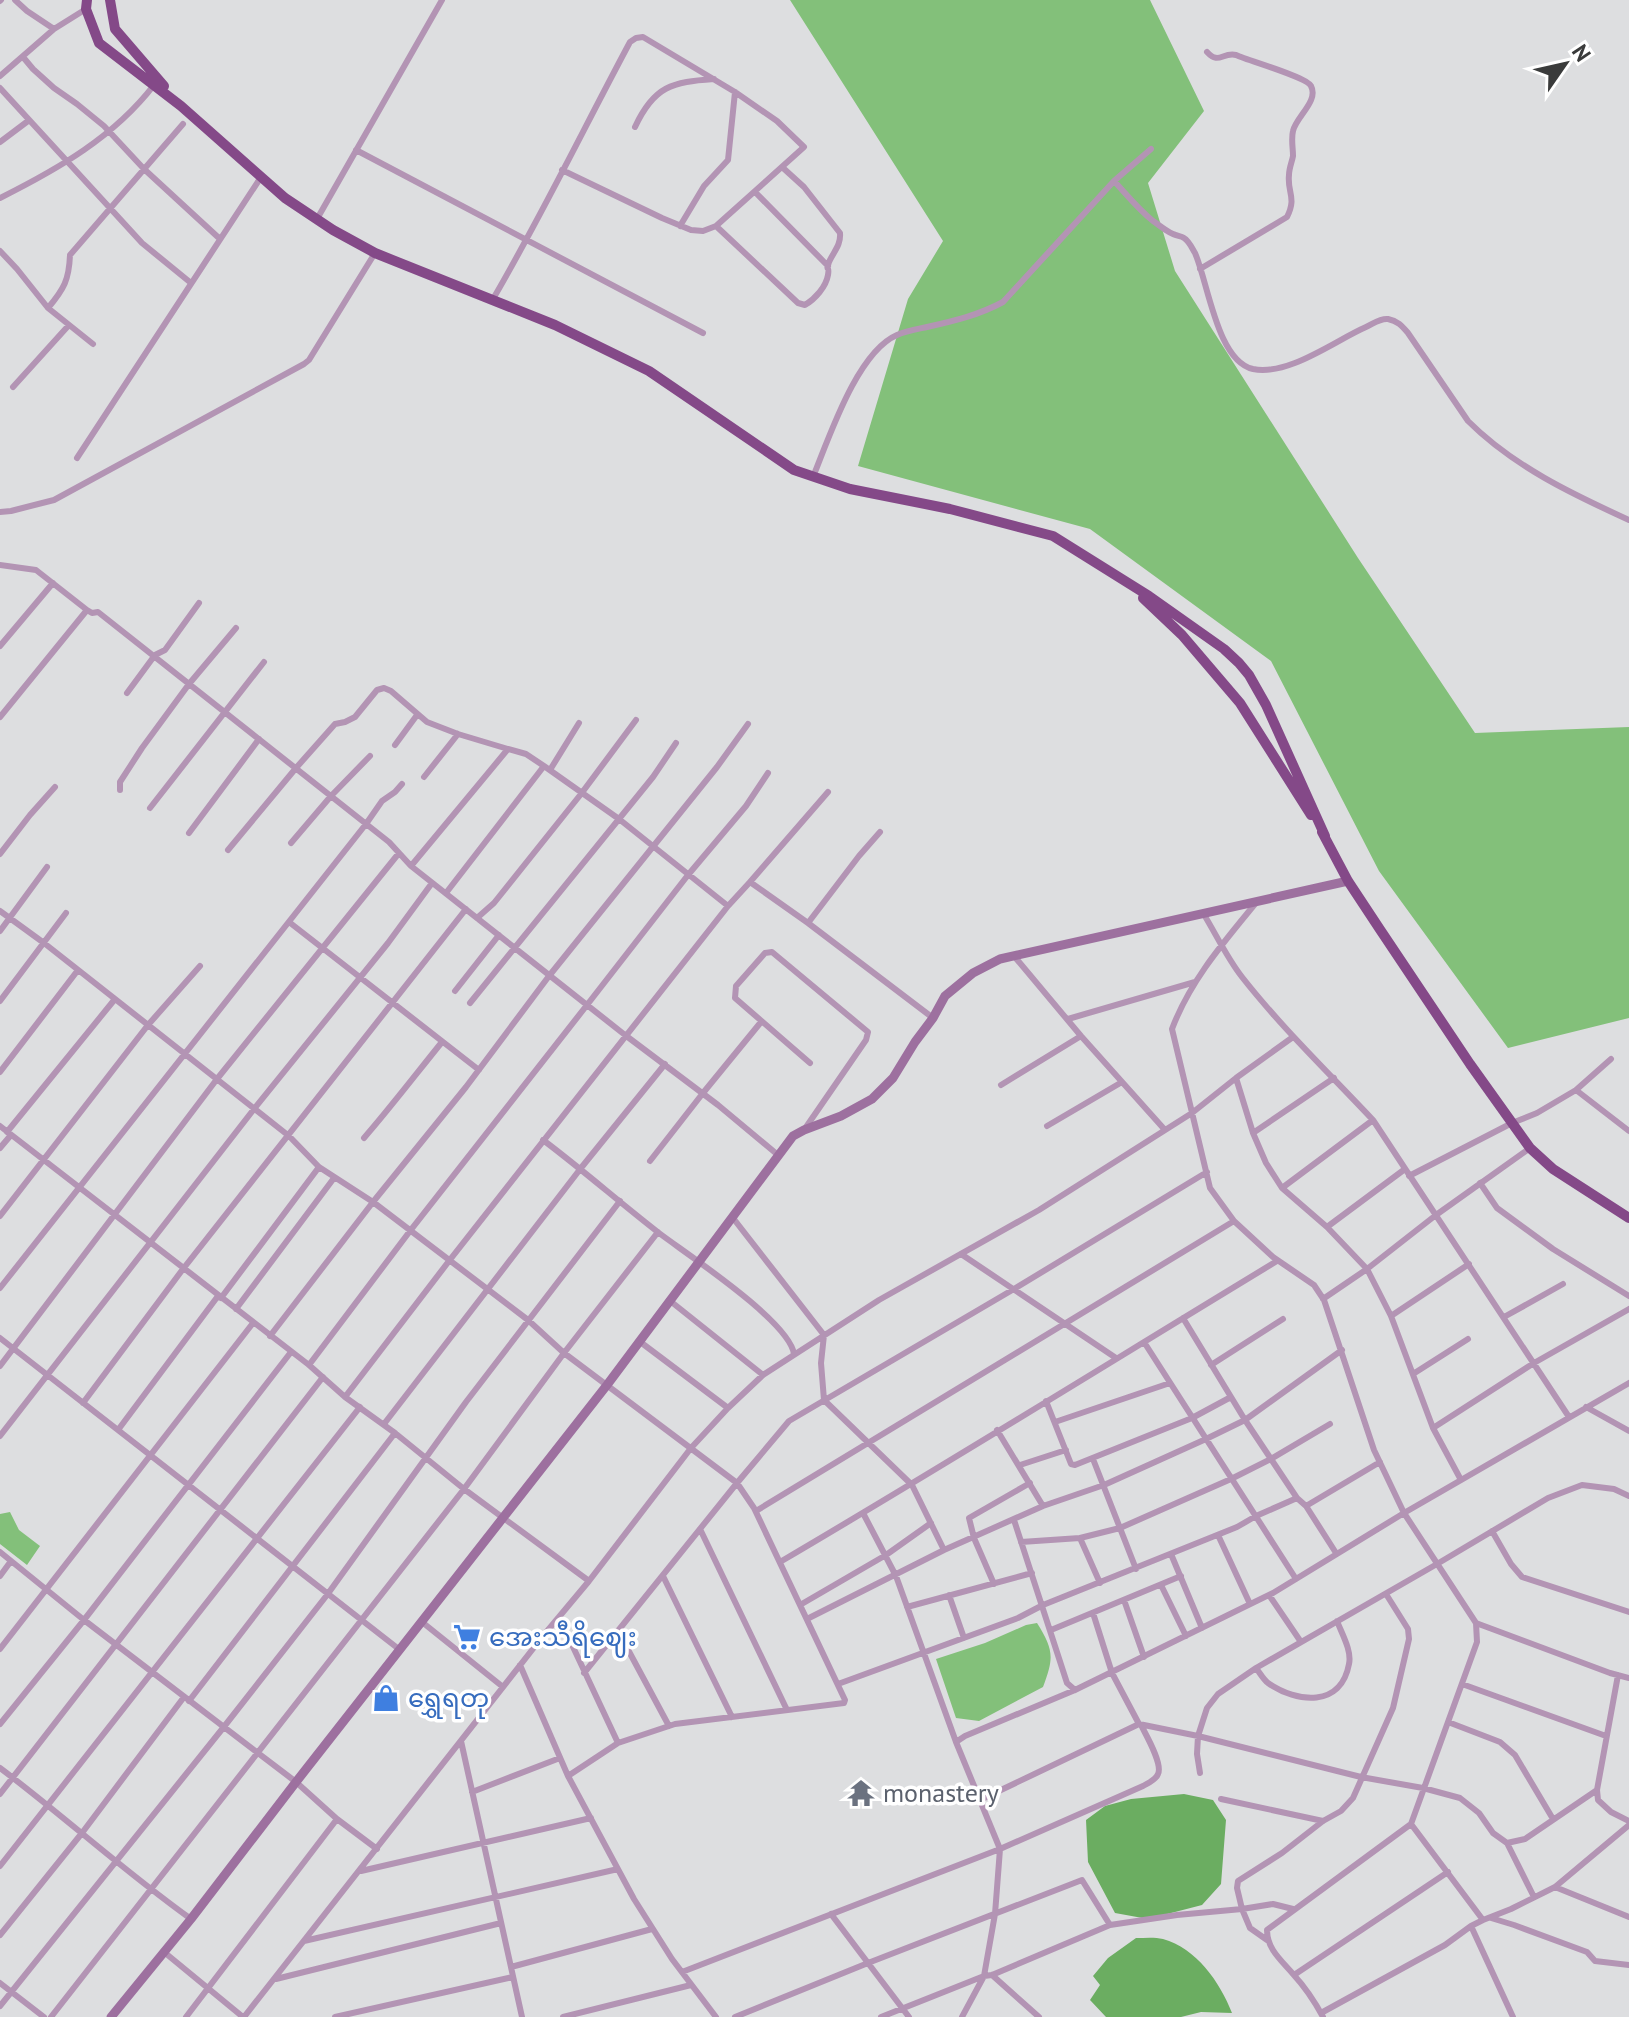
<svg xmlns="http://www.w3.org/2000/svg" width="1629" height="2017" font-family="'PT Sans','Noto Sans Myanmar',sans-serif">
<rect width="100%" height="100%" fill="#dddee0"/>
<path fill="#83c07a" d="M 790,0 L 1150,0 L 1204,111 L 1148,183 L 1175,271 L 1358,558 L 1475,733 L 1629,727 L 1629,1018 L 1508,1048 L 1379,871 L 1271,661 L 1090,529 L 858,466 L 908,299 L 943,241 Z
M 10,1512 L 19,1530 L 40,1546 L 27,1565 L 0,1544 L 0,1514 Z
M 1037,1623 C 1054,1650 1054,1658 1043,1687 L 979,1721 L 956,1718 L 936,1659 L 985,1643 L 1026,1625 Z"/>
<path fill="#6bad61" d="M 1184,1794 L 1213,1800 L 1226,1820 L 1221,1884 L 1202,1905 L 1148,1919 L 1115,1913 L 1088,1862 L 1086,1820 L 1105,1806 L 1131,1799 Z
M 1136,1938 C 1145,1938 1155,1937 1163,1939 C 1196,1948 1220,1982 1232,2013 L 1201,2012 L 1181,2017 L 1106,2017 L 1090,2000 L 1100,1985 L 1093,1976 L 1108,1958 Z"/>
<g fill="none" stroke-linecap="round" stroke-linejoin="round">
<path stroke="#b394b4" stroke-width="6" d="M 15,0 L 27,11 L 54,29
M 0,1 L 1,0
M 23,57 L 33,69 L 54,88 L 77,104 L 104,126 L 144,169 L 220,239
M 0,76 L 54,29 L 86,9
M 0,88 L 142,243 L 191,283
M 635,127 C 654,86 672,82 714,79
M 0,142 L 28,121
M 356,150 L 703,333
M 1114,181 C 1127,195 1138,209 1153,221 C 1159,225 1166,231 1173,234 C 1177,236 1181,236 1184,238 C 1189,241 1192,248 1195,253 C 1208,282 1217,361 1253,369 C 1289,376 1334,341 1366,327 C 1373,324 1380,318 1388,319 C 1398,321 1402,326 1408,333 L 1468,421 C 1513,466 1572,494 1629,520
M 755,192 L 828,266
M 0,198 C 58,169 114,137 154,85
M 317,219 L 442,0
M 680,226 L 704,186 L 728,160 L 735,92
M 716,226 L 798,303 L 805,305 C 815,299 826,287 828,275 C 830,263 825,274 829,262 C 834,251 841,245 840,233 L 804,187 L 782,167
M 0,251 L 17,269 L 48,308 L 93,344
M 1200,269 L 1287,217 C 1297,197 1287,193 1289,175 C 1289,168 1292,162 1293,156 C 1293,148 1291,139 1293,131 C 1296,117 1319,101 1311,86 C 1307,77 1249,61 1236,55 C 1222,52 1219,65 1207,52
M 493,299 C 542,215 584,128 630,42 L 636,38 L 643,37 L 735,92 L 777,121 L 804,147 L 716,226 L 703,231 L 691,230 L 662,218 L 562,170
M 48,308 C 64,289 69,280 70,255 L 183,124
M 13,387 L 69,325
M 77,458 L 261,177
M 813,477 C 829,438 857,352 897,335 C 906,331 918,329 927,327 C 954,321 979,315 1003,302 L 1114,181 L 1151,149
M 0,512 L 11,511 L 54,500 L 304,364 L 309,360 L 375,253
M 0,565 L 36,570 L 87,610 L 92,613 L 98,612 L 389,842 L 411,866 L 625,1035 L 718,1105 L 778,1155
M 0,646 L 53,583
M 127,693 L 155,655 L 165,650 L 199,603
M 0,717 L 87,610
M 395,745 L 417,715
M 550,770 L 579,723
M 424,777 L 458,734
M 120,790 L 120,782 L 142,748 L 189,684 L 236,628
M 150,808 L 264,662
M 189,833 L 259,739
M 291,843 L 331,796 L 370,756
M 228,850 L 296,768 L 335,724 L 345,722 L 355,717 L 377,690 L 384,688 L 391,691 L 427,722 L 458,734 L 508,749
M 0,854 L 30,815 L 55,787
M 411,866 L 508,749 L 526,754 L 544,766 L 619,819 L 728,906 L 750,882 L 808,923 L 933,1018
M 750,882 L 828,792
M 446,893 L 544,766
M 1255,904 C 1223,943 1190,981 1172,1029 L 1210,1188 L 1234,1221 L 1273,1257 L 1314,1285 L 1324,1300 L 1374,1450 L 1404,1513 L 1476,1623 L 1477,1642 L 1411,1824 L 1267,1930 C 1267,1949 1281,1960 1293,1974 C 1304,1986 1315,2002 1323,2017
M 0,911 L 44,943 L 289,1136 L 319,1167 L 373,1202 L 528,1320 L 564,1353 L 737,1483 L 754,1508 L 845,1700 L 844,1703 L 675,1724 L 618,1743 L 568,1776
M 1203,913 C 1216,934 1227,958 1242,977 C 1282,1028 1329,1073 1373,1120 L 1569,1417
M 477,918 L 494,903 L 581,794 L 636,720
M 289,922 L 479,1070
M 808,923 L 859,856 L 880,832
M 0,931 L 47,867
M 1014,956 L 1081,1036 L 1165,1130
M 455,991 L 499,935
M 0,1001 L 66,913
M 470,1003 L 653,777 L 676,743
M 1068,1019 L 1195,982
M 0,1072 L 78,970
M 1236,1078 L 1253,1133 L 1266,1163 L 1282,1188 L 1327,1227 L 1367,1269 L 1391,1316 L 1433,1428 L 1461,1480
M 1001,1085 L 1081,1036
M 1576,1090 L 1629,1131
M 0,1126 L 309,1365 L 345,1397 L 395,1433 L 464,1489 L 589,1581
M 1047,1126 L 1122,1082
M 804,1130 L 866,1040 L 868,1032 L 772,952 L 765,953 L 736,986 L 735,998 L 810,1063
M 7,1132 L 115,999
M 1253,1133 L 1334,1078
M 364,1138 C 391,1107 416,1074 442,1042
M 543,1140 C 583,1170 619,1202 659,1233 C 688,1255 789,1321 794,1354
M 0,1148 L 11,1135
M 650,1161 L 703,1093 L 761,1022
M 1409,1176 L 1512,1123 L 1537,1113 L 1576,1090 L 1611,1059
M 1480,1183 L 1497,1208 L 1553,1249 L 1629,1296
M 1282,1188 L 1373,1120
M 0,1216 L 148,1025 L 200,966
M 733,1218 L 824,1335 L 821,1363 L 824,1400 L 912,1485 L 944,1550
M 1327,1227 L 1405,1169
M 961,1254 L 1116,1358
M 0,1288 L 366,824 L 382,801 L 395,792 L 402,784
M 221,1298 L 319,1167
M 1323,1299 L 1367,1269 L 1436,1215 L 1530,1148
M 669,1300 L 763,1375
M 236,1309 L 334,1178
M 1391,1316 L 1469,1264
M 1504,1317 L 1563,1284
M 1183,1318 L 1245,1420 L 1297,1498 L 1306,1506 L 1336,1553
M 270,1336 L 373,1202 L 466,1087 L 549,976 L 717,767 L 748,724
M 0,1338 L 400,1650
M 639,1341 L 728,1408
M 1144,1342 L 1296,1579
M 309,1365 L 410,1231 L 587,1005 L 688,875 L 746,806 L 768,773
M 1211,1365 L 1283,1319
M 0,1366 L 217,1079 L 399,853
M 1413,1374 L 1468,1339
M 345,1397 L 449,1261 L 728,906
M 1046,1401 L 1071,1464 L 1075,1465 L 1192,1418 L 1231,1397
M 83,1403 L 183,1269 L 466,909
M 1586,1407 L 1629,1431
M 1055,1422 L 1170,1383
M 384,1424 L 581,1168 L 665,1064
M 1433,1428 L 1534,1363 L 1629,1309
M 118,1430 L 218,1296
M 997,1430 L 1043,1506
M 0,1436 L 254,1109 L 388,943 L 432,883
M 1093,1459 L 1136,1569
M 1020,1465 L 1066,1450
M 1306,1506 L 1380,1462
M 756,1511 L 1234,1221
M 863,1513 L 896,1576 L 956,1742
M 1014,1520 L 1067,1683 L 1075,1690
M 700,1529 L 787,1710
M 1492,1531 L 1511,1564 L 1522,1577 L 1629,1612
M 1218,1535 L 1250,1604
M 1021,1542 L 1080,1538
M 0,1552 L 84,1620 L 296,1782 L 337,1819 L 377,1849
M 1171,1554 L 1202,1628
M 780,1562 C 947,1464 1112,1361 1277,1261
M 0,1576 L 11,1561
M 663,1576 L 732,1717
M 1100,1583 L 1080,1538 L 1120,1528 L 1231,1479 L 1271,1459 L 1330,1424
M 994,1584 L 974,1538 L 969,1518 L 1030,1483
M 1161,1585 L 1186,1636
M 949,1595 L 964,1638
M 1269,1595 L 1301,1642
M 1124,1600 L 1144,1657
M 800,1605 L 886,1555 L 931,1523
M 907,1607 L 1032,1573
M 1093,1613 L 1112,1673 L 1139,1724 L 1198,1736 L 1361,1777 L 1423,1788 L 1460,1798 L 1479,1813 L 1493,1833 L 1507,1843 L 1525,1839 L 1597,1790
M 559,1617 L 618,1743
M 807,1619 L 944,1550 L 1043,1506 L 1104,1485 L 1206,1439 L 1245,1420 L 1342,1350
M 422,1622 L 503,1687
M 1476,1623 L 1610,1673 L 1629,1678
M 1051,1630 L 1181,1576
M 618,1631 L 669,1726
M 0,1649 L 253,1323
M 520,1665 L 568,1776 L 634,1899 L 672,1959 L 716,2017
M 1256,1668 C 1260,1673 1263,1679 1268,1683 C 1297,1703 1341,1708 1349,1664 C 1352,1651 1342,1634 1337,1621
M 584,1673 L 737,1483 L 789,1421 L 1014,1289 L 1207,1172
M 1618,1675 L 1597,1790 L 1598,1800 L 1611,1812 L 1629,1821
M 838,1684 L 1018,1618 L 1043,1605 L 1237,1527 L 1256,1516 L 1297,1498
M 1462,1684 L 1606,1736
M 189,1701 L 395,1433
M 1448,1722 L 1500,1742 L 1515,1755 L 1553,1819
M 0,1724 L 84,1620 L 291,1352
M 461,1741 L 522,2017
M 0,1768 C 65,1817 125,1872 191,1919
M 1200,1773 L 1197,1754 L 1198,1736 L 1207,1708 L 1218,1694 L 1256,1668 L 1437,1564 L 1548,1498 L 1582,1485 L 1614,1489 L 1629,1496
M 472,1792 L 560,1758
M 0,1794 L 323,1377
M 1221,1799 L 1323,1821
M 980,1800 L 1139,1724
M 1411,1824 L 1483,1920 L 1511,1909 L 1555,1887 L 1629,1825
M 1507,1843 L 1534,1897
M 0,1866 L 360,1407
M 361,1871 L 591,1818
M 1555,1887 L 1629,1917
M 1491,1918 L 1514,1925 L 1587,1952 L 1595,1961 L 1629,1965
M 1471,1926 L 1513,2017
M 0,1935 L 82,1833 L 184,1697
M 1267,1940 L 1250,1928 L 1242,1909 L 1273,1904 L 1293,1909
M 304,1941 L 618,1869
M 164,1952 L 243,2017
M 511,1967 L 652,1929
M 682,1972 L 1000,1849 L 1143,1786 C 1148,1783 1156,1780 1158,1774 C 1163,1764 1146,1735 1141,1725
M 992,1975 L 1039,2017
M 1294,1975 L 1448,1872
M 276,1979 L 501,1923
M 0,1983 L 44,2017
M 0,2006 L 223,1728 L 327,1595 L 466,1402 L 620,1201
M 1321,2013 L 1445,1945 L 1471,1926 L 1483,1920
M 51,2017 L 464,1489 L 564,1353 L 658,1232
M 186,2017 L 337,1819
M 244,2017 L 543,1636 L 589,1581 L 691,1448 L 728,1408 L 763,1375 L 879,1300 L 1039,1210 L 1192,1113 L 1236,1078 L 1293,1037
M 335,2017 L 513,1977
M 563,2017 L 691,1985
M 735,2017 L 868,1963 L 831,1914
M 881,2017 L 984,1976 L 992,1975 L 1110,1925 L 1177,1915 L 1242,1909 L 1237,1888 L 1238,1881 L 1282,1853 L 1323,1821 L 1341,1811 L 1353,1798 L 1393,1708 L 1409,1639 L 1408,1629 L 1386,1594
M 909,2017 L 868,1963 L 1082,1880 L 1110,1925
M 962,2017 L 984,1976 L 995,1914 L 1000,1849 L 956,1742 L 965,1736 L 1075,1690 L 1273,1593 L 1404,1513 L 1629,1383"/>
<path stroke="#9d709f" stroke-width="9" d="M 111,2017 L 191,1919 L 296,1782 L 607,1385 L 793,1136 L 804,1130 L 841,1116 L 872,1099 L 893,1078 L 915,1042 L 933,1018 L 945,996 L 973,973 L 1000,959 L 1348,881"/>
<path stroke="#844988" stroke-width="10" d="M 87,0 L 86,9 L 99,43 L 181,106 L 285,198 L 333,230 L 375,253 L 555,325 L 649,371 L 794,470 L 850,489 L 950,509 L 1053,536 L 1149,596 L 1224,649 L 1239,663 L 1249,675 L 1266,705 L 1325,836
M 110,0 L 115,29 L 164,86
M 1143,598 L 1182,635 L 1240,703 L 1311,815
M 1322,832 L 1348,881 L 1379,928 L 1470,1064 L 1530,1148 L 1553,1169 L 1629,1218"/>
</g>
<defs>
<g id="supermarket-bare" transform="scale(2.16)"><path d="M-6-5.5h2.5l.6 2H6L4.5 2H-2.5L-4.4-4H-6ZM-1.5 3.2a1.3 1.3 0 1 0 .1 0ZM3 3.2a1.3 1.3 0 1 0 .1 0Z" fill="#3f7fe0" stroke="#fff" stroke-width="2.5" paint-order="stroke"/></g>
<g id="shop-bare" transform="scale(2.16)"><path d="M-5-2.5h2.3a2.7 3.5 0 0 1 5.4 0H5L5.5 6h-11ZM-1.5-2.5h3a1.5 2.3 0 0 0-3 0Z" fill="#3f7fe0" stroke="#fff" stroke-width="2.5" paint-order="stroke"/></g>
<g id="temple-bare" transform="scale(2.16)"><path d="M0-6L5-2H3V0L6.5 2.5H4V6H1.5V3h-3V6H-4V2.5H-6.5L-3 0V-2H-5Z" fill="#6b7280" stroke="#fff" stroke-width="2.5" paint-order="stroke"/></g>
</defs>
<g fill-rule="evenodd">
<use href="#supermarket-bare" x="467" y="1637"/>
<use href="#shop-bare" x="386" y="1698"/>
<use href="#temple-bare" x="861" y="1793"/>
</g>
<g text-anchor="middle" stroke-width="7" stroke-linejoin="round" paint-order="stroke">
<g font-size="26" fill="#366cbe" stroke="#fff" text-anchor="start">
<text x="489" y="1646">အေးသီရိဈေး</text>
<text x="408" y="1707">ရွှေရတု</text>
</g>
<g font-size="26" fill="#5b616d" stroke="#fff" text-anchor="start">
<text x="883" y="1802">monastery</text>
</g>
</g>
<g transform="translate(1565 64) rotate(56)" stroke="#ffffff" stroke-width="6" paint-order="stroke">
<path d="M0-6L14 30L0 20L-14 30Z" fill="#3a3b3b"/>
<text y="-12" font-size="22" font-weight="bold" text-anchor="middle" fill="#3a3b3b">N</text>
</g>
</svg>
